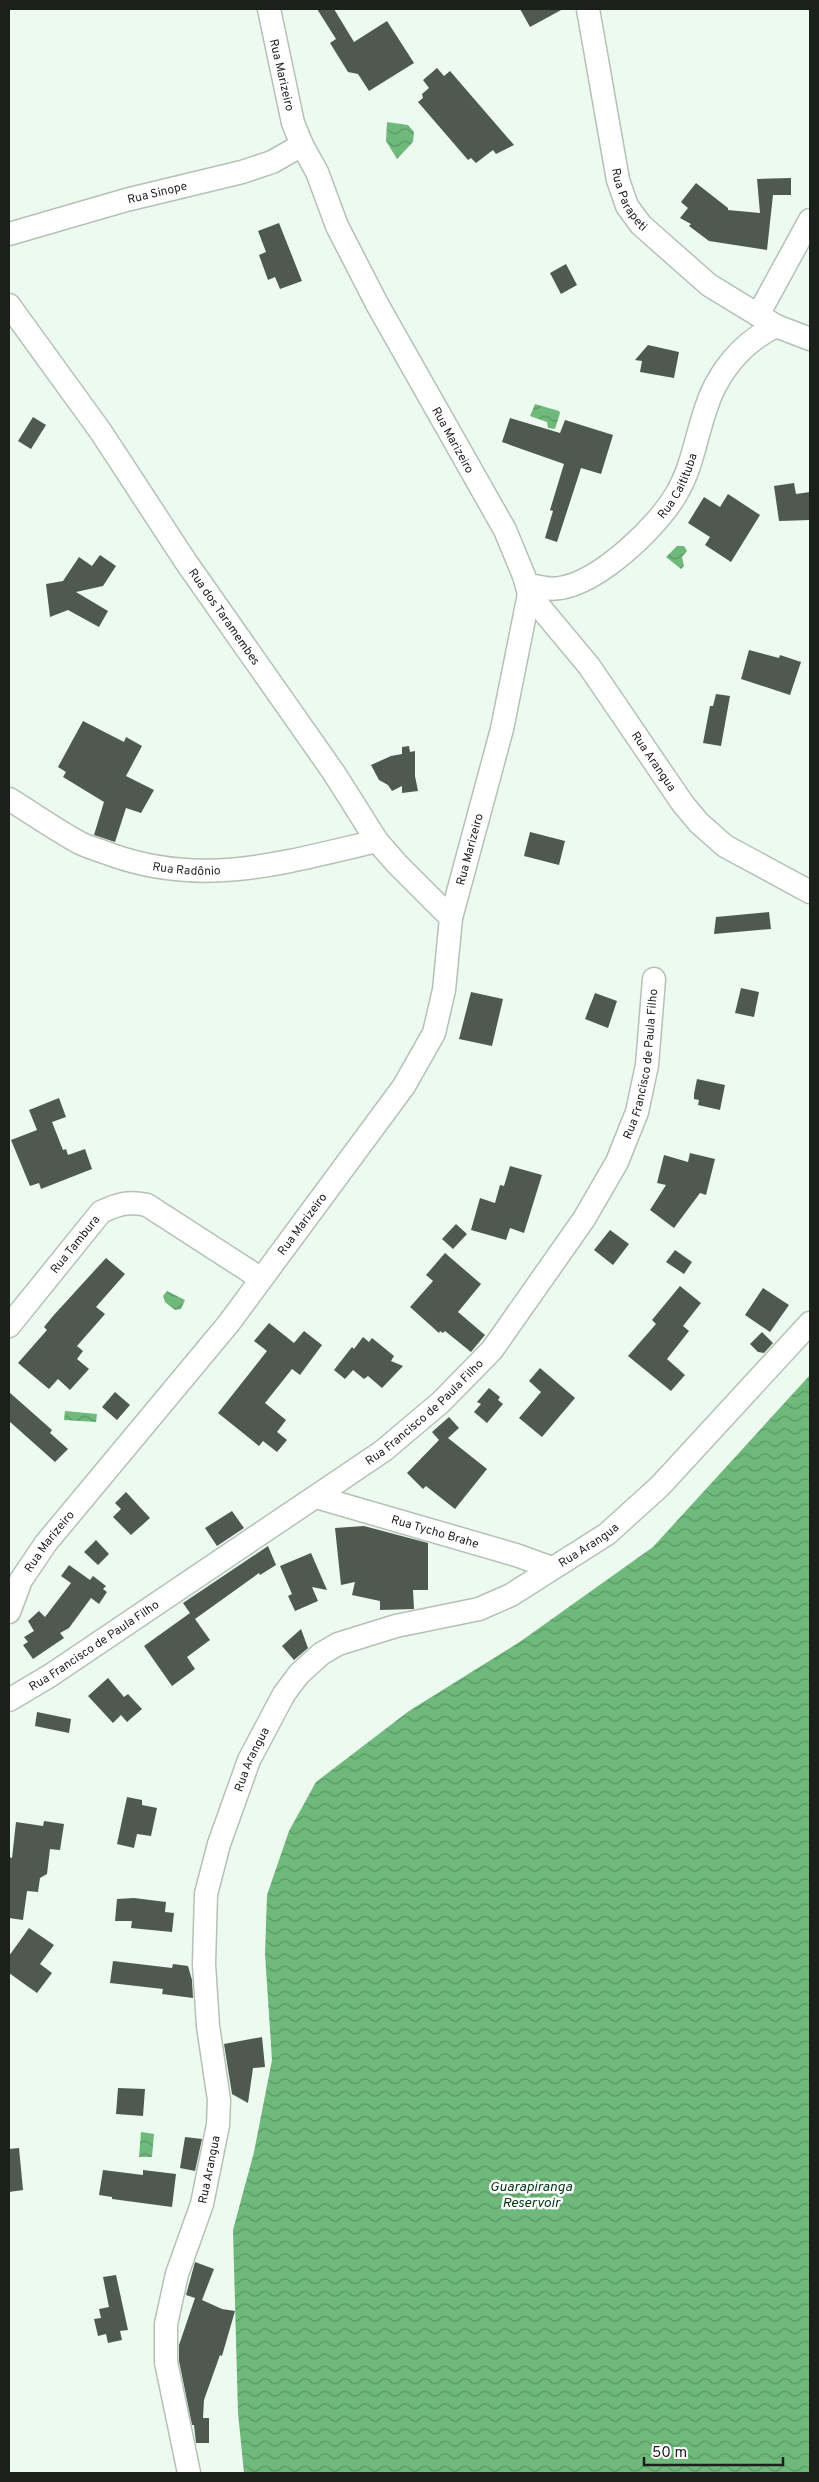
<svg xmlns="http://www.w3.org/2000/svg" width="819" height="2482" font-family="Overpass,sans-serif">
<defs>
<pattern id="water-waves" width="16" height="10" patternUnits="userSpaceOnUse" patternTransform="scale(1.25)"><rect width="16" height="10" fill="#6fb97c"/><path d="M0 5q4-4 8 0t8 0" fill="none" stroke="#5a9665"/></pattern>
</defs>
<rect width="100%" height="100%" fill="#edfaef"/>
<path fill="url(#water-waves)" d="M 387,122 L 408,125 L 414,132 L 413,142 L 397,159 L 386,141 Z
M 535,404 L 559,411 L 560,413 L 555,429 L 548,428 L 547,422 L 530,416 Z
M 677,546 L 684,546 L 687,551 L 682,557 L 684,566 L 681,569 L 666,557 Z
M 167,1291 L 185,1300 L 181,1309 L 175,1310 L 165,1302 L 163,1296 Z
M 810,1375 L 810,2473 L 244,2473 L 238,2413 L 233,2230 L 254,2152 L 272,2060 L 265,1954 L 267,1895 L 289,1831 L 316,1782 L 409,1711 L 521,1641 L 653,1547 Z
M 65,1411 L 97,1414 L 96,1422 L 64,1420 Z
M 141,2132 L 154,2134 L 152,2157 L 139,2157 Z"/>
<path fill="#4f5950" d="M 317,9 L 334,9 L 354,42 L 387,21 L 414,63 L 369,91 L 358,74 L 348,72 L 330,43 L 336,39 Z
M 520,9 L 563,9 L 530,27 Z
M 437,68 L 444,76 L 450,71 L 514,145 L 496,154 L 493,150 L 476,163 L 471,158 L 468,160 L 418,102 L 423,98 L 422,94 L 429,88 L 423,80 Z
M 791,178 L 791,195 L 773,195 L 767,250 L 709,241 L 689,226 L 691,224 L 680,218 L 688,208 L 681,202 L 696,183 L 728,208 L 728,210 L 760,213 L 757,179 Z
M 279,223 L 302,281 L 280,289 L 275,277 L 268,280 L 259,255 L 266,252 L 258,231 Z
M 566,264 L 577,285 L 561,294 L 550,273 Z
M 648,345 L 679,352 L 674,378 L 640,372 L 642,361 L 635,360 Z
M 33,417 L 46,425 L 31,449 L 18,441 Z
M 510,418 L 560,433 L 565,420 L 613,435 L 601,474 L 581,468 L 557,542 L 545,538 L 553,511 L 550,510 L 564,464 L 502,442 Z
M 794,483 L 796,494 L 810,492 L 810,520 L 779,521 L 774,486 Z
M 728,494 L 760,515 L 731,562 L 705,545 L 710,537 L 688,523 L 704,497 L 720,507 Z
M 100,555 L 116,566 L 103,586 L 76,592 L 108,611 L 99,627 L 68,610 L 50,617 L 46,584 L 63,581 L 79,557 L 92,566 Z
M 749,650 L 779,658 L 780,655 L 801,662 L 790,695 L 741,679 Z
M 716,694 L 730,696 L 721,746 L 703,743 L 710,706 L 713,706 Z
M 83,721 L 124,742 L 126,737 L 142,746 L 126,776 L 154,790 L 141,813 L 126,808 L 115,842 L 94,835 L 104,802 L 63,777 L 66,772 L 58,767 Z
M 409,746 L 410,752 L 415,751 L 415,776 L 418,791 L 402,793 L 402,786 L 392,791 L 388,785 L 379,780 L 371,765 L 391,756 L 402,754 L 402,747 Z
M 530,832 L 565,841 L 559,865 L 524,856 Z
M 769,912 L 771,929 L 714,934 L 716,917 Z
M 741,988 L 759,992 L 754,1017 L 735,1013 Z
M 471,992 L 503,999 L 492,1046 L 459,1039 Z
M 595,993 L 617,1001 L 608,1028 L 585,1019 Z
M 697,1079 L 725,1085 L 720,1110 L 698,1105 L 699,1100 L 694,1099 L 694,1094 Z
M 59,1098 L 66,1117 L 52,1122 L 63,1150 L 66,1149 L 68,1155 L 85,1149 L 92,1169 L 41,1189 L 39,1183 L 30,1186 L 11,1140 L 37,1130 L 29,1110 Z
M 690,1153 L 715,1159 L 706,1195 L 700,1193 L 674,1228 L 650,1210 L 666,1185 L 657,1183 L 664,1155 L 688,1162 Z
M 510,1166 L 542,1175 L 524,1233 L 510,1228 L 506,1240 L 471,1230 L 480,1198 L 495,1203 L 500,1185 L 504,1186 Z
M 456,1224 L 467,1234 L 453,1249 L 442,1239 Z
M 610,1230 L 629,1244 L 613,1265 L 594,1250 Z
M 675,1250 L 692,1262 L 684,1274 L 666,1262 Z
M 445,1253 L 481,1284 L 458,1312 L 485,1335 L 471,1352 L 445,1331 L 443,1333 L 440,1331 L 439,1333 L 410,1307 L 433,1281 L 426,1275 Z
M 106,1258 L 125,1274 L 96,1307 L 105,1314 L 77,1346 L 83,1351 L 77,1359 L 89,1369 L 70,1390 L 58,1379 L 49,1389 L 18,1363 L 47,1330 L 44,1327 L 53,1316 Z
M 680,1286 L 701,1303 L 683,1326 L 689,1331 L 667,1359 L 685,1375 L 671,1391 L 628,1356 L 656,1324 L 652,1320 Z
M 763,1288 L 789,1305 L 770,1332 L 745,1315 Z
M 269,1323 L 294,1343 L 304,1331 L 322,1345 L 300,1375 L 292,1369 L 265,1403 L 286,1420 L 277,1432 L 287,1440 L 277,1452 L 263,1441 L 259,1446 L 218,1413 L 267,1351 L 254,1341 Z
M 762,1332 L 773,1343 L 764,1353 L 758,1352 L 750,1344 Z
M 363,1337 L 369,1342 L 372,1338 L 394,1356 L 391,1361 L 403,1366 L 382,1388 L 368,1376 L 364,1379 L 353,1370 L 345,1379 L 334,1370 L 352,1347 L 354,1349 Z
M 540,1368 L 575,1398 L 542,1437 L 519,1418 L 541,1392 L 529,1381 Z
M 489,1388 L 500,1397 L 498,1400 L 503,1404 L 487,1423 L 474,1412 L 481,1404 L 477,1402 Z
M 9,1392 L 52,1430 L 50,1433 L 68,1449 L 55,1462 L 9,1421 Z
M 115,1392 L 130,1405 L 117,1420 L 102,1407 Z
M 449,1417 L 459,1428 L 448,1438 L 487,1469 L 455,1509 L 426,1486 L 423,1489 L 407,1473 L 439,1440 L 432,1432 Z
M 126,1492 L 150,1518 L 131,1535 L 113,1517 L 121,1509 L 115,1503 Z
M 232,1511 L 244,1528 L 217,1546 L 205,1528 Z
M 364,1526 L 428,1543 L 428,1590 L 413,1590 L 414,1609 L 380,1610 L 380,1601 L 352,1595 L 355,1582 L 341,1585 L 335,1528 Z
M 96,1540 L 109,1554 L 98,1565 L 84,1552 Z
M 268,1546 L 276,1565 L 260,1575 L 259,1573 L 195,1619 L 210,1640 L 187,1657 L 195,1669 L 172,1686 L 144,1646 L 190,1613 L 183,1603 Z
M 311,1553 L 327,1590 L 312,1587 L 318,1601 L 295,1611 L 288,1596 L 292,1594 L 280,1566 Z
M 69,1565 L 90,1580 L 93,1576 L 106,1586 L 103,1589 L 107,1592 L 99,1604 L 91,1598 L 69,1628 L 60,1633 L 64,1638 L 33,1659 L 23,1645 L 28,1642 L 24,1637 L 34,1631 L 28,1621 L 39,1611 L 45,1617 L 71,1583 L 61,1576 Z
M 301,1629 L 308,1648 L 294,1660 L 282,1646 Z
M 108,1678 L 124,1697 L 128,1694 L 142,1709 L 127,1722 L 121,1715 L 113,1723 L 88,1696 Z
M 37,1712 L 71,1719 L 69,1733 L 35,1726 Z
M 127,1797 L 142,1800 L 142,1805 L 157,1808 L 151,1836 L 137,1834 L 134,1848 L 117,1844 Z
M 44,1821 L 64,1824 L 60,1850 L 50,1849 L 47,1874 L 40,1878 L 38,1892 L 27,1891 L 23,1920 L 9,1918 L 9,1857 L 12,1858 L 16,1822 L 43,1826 Z
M 134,1898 L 166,1902 L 165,1912 L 174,1913 L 172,1932 L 131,1928 L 132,1921 L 115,1921 L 117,1899 Z
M 29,1928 L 54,1945 L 40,1964 L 52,1973 L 37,1993 L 9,1973 L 9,1956 Z
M 113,1961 L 172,1968 L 173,1964 L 188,1966 L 192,1980 L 193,1998 L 162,1994 L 163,1989 L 110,1983 Z
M 262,2037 L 265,2067 L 253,2068 L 248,2103 L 232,2094 L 224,2044 Z
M 118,2088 L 145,2089 L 143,2116 L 116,2114 Z
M 185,2137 L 202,2139 L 195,2171 L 180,2168 Z
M 19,2148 L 23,2190 L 9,2192 L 9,2149 Z
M 103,2170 L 143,2175 L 143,2170 L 176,2174 L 172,2207 L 112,2199 L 112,2197 L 99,2195 Z
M 195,2262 L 214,2269 L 202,2300 L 222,2309 L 235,2311 L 222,2356 L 220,2355 L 204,2400 L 203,2418 L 209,2418 L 209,2443 L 196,2443 L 194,2425 L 192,2425 L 179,2361 L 179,2345 L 195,2298 L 186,2295 Z
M 116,2275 L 128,2330 L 120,2331 L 122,2340 L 108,2343 L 106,2334 L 98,2336 L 94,2319 L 101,2318 L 99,2309 L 109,2307 L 103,2277 Z"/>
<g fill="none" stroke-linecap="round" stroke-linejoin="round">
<g stroke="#b5c1b6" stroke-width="25">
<g id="minor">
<path id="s1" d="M 588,9 L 618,180 L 627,206 L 641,225 L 709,285 L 776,326 L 810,339"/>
<path id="s2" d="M 9,234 L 126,200 L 242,172 L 272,162 L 302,145"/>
<path id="s3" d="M 9,305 L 101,432 L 186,562 L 334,773 L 377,841 L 397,864 L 451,918"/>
<path d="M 758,315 L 810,220"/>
<path id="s4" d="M 527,584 C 538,587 549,590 560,588 C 600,582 660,525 678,491 C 692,466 696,438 705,411 C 716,374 741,343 776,326"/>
<path id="s5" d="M 529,594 L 589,666 L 683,804 L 699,823 L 725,846 L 810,892"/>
<path id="s6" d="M 9,799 C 32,813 56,830 80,843 C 90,848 102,851 112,855 C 205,888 286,862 377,841"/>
<path id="s7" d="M 9,1326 L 101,1212 C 118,1204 128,1201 147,1205 L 260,1278"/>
<path id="s8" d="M 316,1497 L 516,1555 L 552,1568"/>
<path id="s9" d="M 9,1612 L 21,1580 L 46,1543 L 229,1323 L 404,1086 L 434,1033 L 444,990 L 451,918 L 502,729 L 529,594 L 524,576 L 505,530 L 377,304 L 337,226 L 317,172 L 302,145 L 293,123 L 269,9"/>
<path id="s10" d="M 9,1700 L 51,1675 L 383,1451 L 441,1402 L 492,1350 L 584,1219 L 617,1162 L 637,1112 L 647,1065 L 654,979"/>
<path id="s11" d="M 189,2473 L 166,2362 L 166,2324 L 177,2274 L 202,2204 L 218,2125 L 219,2100 L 208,2026 L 204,1964 L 206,1894 L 219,1844 L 249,1760 L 284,1694 L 299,1674 L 321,1654 L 338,1644 L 396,1626 L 479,1609 L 511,1595 L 607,1534 L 660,1486 L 810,1323"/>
</g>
</g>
<use href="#minor" stroke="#fff" stroke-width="22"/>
</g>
<g text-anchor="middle" stroke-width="5" stroke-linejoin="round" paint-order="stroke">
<g font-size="12" fill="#1c201c" stroke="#fff">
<text transform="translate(282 75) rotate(77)" y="4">Rua Marizeiro</text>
<text dy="4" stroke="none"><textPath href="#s2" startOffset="154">Rua Sinope</textPath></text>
<text dy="4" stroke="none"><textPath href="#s1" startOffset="196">Rua Parapeti</textPath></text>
<text transform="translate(453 440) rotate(61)" y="4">Rua Marizeiro</text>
<text dy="4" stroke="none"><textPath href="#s4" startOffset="194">Rua Caitituba</textPath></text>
<text dy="4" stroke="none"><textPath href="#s3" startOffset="379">Rua dos Taramembes</textPath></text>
<text dy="4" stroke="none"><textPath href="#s5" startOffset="209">Rua Arangua</textPath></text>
<text dy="4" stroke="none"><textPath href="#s9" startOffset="908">Rua Marizeiro</textPath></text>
<text dy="4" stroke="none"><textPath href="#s6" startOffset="194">Rua Radônio</textPath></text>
<text dy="4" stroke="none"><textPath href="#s10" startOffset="926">Rua Francisco de Paula Filho</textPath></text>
<text dy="4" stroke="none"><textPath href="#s9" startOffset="488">Rua Marizeiro</textPath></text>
<text dy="4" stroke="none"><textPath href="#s7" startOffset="105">Rua Tambura</textPath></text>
<text dy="4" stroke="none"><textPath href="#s10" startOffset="506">Rua Francisco de Paula Filho</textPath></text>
<text dy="4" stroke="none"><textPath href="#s8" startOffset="124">Rua Tycho Brahe</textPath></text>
<text dy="4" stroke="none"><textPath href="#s9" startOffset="82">Rua Marizeiro</textPath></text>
<text dy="4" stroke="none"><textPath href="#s11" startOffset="1152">Rua Arangua</textPath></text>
<text dy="4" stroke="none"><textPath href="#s10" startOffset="101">Rua Francisco de Paula Filho</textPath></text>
<text dy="4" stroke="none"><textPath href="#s11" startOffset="732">Rua Arangua</textPath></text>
<text dy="4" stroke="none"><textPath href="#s11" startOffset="312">Rua Arangua</textPath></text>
</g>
<g font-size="14" font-style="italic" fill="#003811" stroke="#fff">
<text x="531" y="2191">Guarapiranga<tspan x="531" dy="16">Reservoir</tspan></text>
</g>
</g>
<rect width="819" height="2482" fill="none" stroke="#1c201c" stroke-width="20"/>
<path d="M644 2457v8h139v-8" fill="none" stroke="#1c201c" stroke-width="2.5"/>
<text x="652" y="2457" font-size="15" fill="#1c201c" stroke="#ffffff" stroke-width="4" paint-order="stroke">50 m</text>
</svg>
